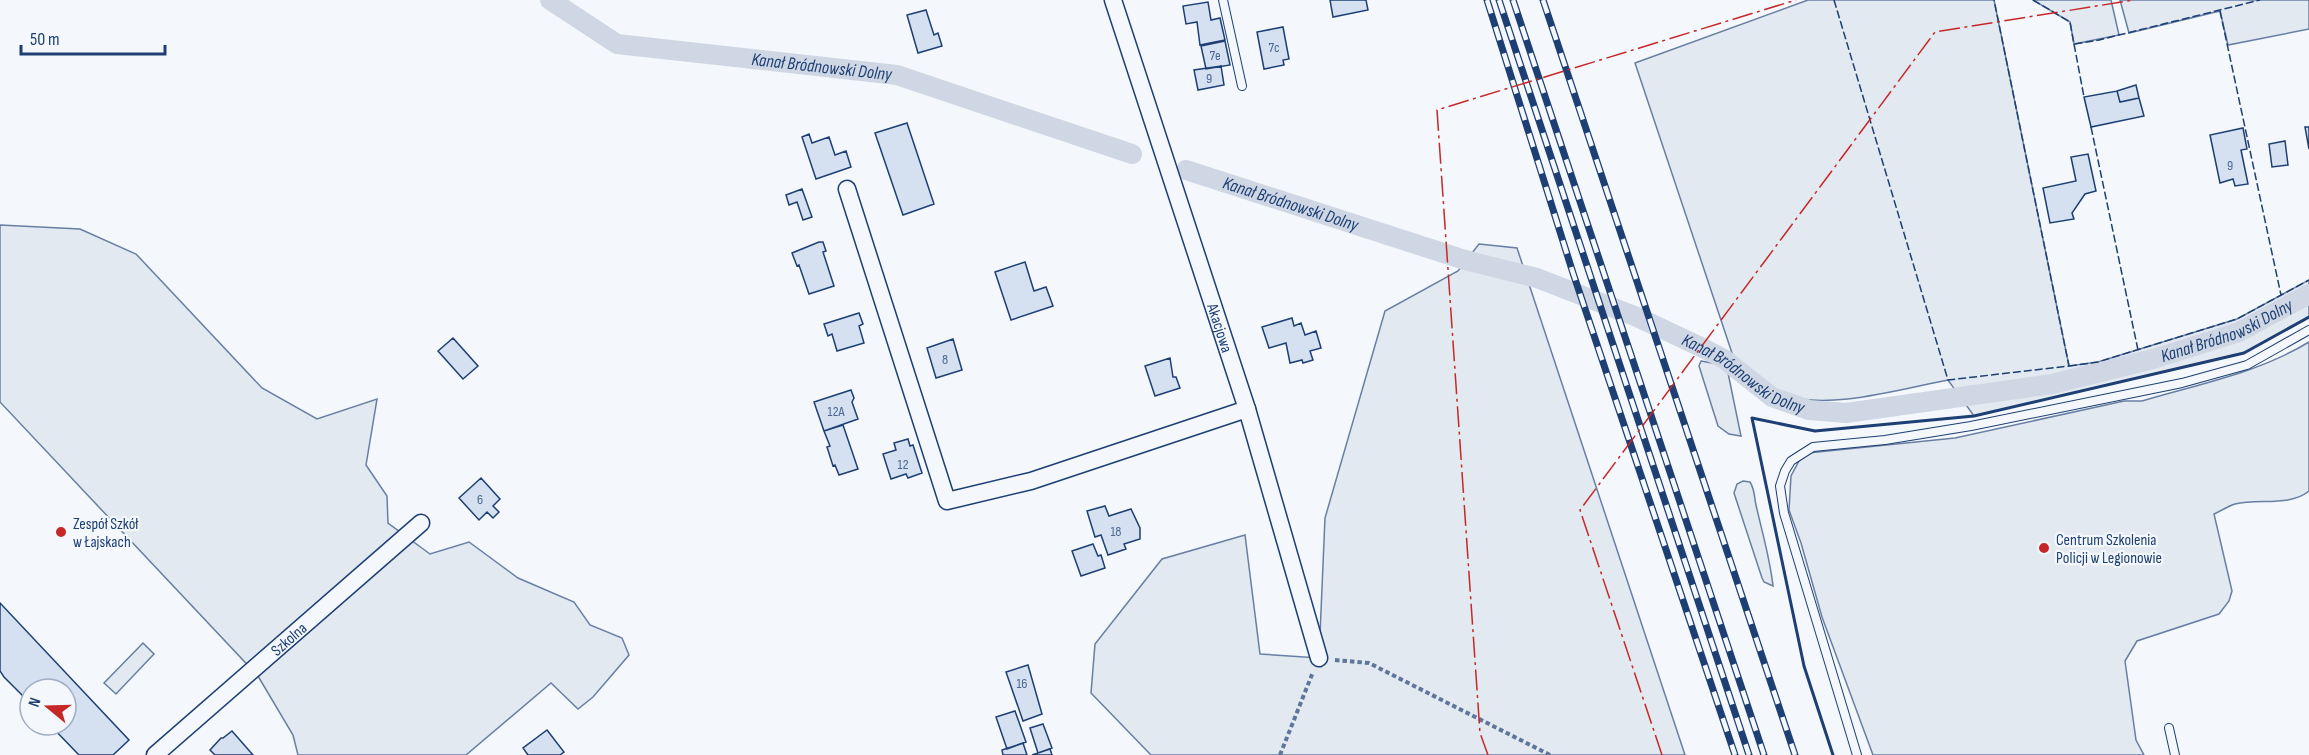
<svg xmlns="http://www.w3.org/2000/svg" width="2309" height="755" font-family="'Sofia Sans Condensed',sans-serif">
<rect width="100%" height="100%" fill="#f4f7fb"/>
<path fill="#e3e9f0" stroke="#687fa3" stroke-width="1.5" d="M 1808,0 L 1994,0 L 2069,366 L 2098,362 L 2237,319 L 2309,280 L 2309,317 L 2244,353 L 1974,416 L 1948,380 C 1905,388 1824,412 1783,394 C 1765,387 1749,371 1734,359 L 1635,63 Z
M 2033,0 L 2111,0 L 2119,35 L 2074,44 L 2070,22 Z
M 2120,0 L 2309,0 L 2309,29 L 2228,45 L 2220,11 L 2129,33 Z
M 0,225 L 80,229 L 136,254 L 262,388 L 317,419 L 377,399 L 366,465 L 387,496 L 388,523 L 430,554 L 469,542 L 518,578 L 574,602 L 590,625 L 622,638 L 629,655 L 593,697 L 578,709 L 551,683 L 466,755 L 298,755 L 293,735 L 258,676 L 0,402 Z
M 1479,244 L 1517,248 L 1685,755 L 1151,755 L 1091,693 L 1095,644 L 1162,559 L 1245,535 L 1260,654 L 1319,658 L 1325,518 L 1385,311 L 1458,271 Z
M 2309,342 L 2309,491 C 2289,507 2259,498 2235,504 C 2228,506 2221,511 2214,514 L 2232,591 L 2229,601 L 2219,614 L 2137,641 L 2125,661 L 2136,740 L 2144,755 L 1873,755 L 1822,617 L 1801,543 L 1789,510 L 1791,476 L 1799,461 L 1808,453 L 1955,438 L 2124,401 L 2142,401 C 2199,384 2258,373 2309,342 Z
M 1701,361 L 1717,364 L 1728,373 L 1741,436 L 1729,434 L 1718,426 L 1699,366 Z
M 1743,481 L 1750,482 C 1755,490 1754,496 1756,505 C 1762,532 1770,558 1773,586 L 1764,582 L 1762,578 L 1734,493 L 1737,484 Z
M 143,643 L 154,654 L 116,694 L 104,683 Z"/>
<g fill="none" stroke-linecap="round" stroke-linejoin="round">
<g stroke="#cfd7e4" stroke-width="20">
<path id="s1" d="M 550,0 L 617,44 L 897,75 L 1132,154"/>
<path id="s2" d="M 1186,170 L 1465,260 L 1537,278 L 1637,317 L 1703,348 L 1724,359 L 1772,397 L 1809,410 L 1846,413 L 2052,384 L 2153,359 L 2239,332 L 2309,294"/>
</g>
</g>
<path fill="#d5e0f0" stroke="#1d3f73" stroke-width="1.5" d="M 1330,0 L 1366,0 L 1368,10 L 1333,17 Z
M 1208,2 L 1211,20 L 1220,18 L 1225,40 L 1200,45 L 1197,22 L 1186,24 L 1183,6 Z
M 926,10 L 934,35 L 938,33 L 942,46 L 918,53 L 907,15 Z
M 1283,27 L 1289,59 L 1283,60 L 1284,65 L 1264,69 L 1257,32 Z
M 1225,41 L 1230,65 L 1206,69 L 1201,46 Z
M 1221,66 L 1224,85 L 1198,90 L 1194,70 Z
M 2136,85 L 2139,98 L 2120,102 L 2117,91 Z
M 2117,91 L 2120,102 L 2139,98 L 2144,116 L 2091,127 L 2084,97 Z
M 907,123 L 934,204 L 903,215 L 875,133 Z
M 2305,127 L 2309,127 L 2309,149 Z
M 2243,128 L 2247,149 L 2241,150 L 2248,184 L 2235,186 L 2233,179 L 2220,183 L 2210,135 Z
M 809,134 L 812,143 L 829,137 L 835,155 L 846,151 L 851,167 L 816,179 L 802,137 Z
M 2285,141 L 2288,165 L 2272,167 L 2269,144 Z
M 2088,154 L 2096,191 L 2085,194 L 2072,213 L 2074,219 L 2050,223 L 2043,188 L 2076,181 L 2071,157 Z
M 802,189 L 812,217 L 803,220 L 797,202 L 789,205 L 786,195 Z
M 819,242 L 823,242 L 826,251 L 823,252 L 834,286 L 809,294 L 799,265 L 797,266 L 792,253 Z
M 1025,262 L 1034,291 L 1046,287 L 1053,306 L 1011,320 L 995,272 Z
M 859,313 L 863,324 L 859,326 L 864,343 L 837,351 L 832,334 L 828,336 L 824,324 Z
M 1292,318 L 1294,326 L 1301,323 L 1305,335 L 1316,331 L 1321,348 L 1310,351 L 1313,360 L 1303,363 L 1302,360 L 1290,363 L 1286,343 L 1269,348 L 1262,327 Z
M 453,338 L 478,366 L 463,379 L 438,351 Z
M 953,339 L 962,370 L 936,378 L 927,348 Z
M 1170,358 L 1173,377 L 1176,377 L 1180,388 L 1155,396 L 1145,366 Z
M 851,390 L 854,398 L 852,402 L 858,419 L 824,431 L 814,402 Z
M 843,425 L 858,469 L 839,475 L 835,465 L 833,466 L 827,447 L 830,446 L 824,431 Z
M 908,439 L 910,446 L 913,445 L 922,473 L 908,478 L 906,474 L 891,479 L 883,454 L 896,450 L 894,443 Z
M 481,478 L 500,499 L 493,506 L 499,512 L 493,518 L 487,512 L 479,520 L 459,498 Z
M 1105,506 L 1109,516 L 1131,509 L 1140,528 L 1140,539 L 1124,544 L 1126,549 L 1108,555 L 1101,535 L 1095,537 L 1087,511 Z
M 1093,544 L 1098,556 L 1101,555 L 1105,568 L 1081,576 L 1072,551 Z
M 0,603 L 129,740 L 113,755 L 79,755 L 50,725 L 66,725 L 66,689 L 30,689 L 30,703 L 4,677 L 0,671 Z
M 1028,665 L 1042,714 L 1023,721 L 1006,672 Z
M 1015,711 L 1026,742 L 1007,749 L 996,717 Z
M 1043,724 L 1052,748 L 1038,753 L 1030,728 Z
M 547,730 L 564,752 L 560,755 L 528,755 L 523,748 Z
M 232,731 L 253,755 L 215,755 L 210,750 L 221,738 L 223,738 Z
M 1023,743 L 1027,755 L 1003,755 L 1002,750 Z
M 1050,749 L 1052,755 L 1032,755 Z"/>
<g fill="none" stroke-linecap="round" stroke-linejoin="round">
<g stroke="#1d3f73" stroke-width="10">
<path id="service" d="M 1223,0 L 1242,86
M 2169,728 L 2175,755
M 1857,755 L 1784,513 L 1780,486 L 1785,471 L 1791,461 L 1813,447 L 1885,440 L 1971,426 L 2182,383 L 2247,365 L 2309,330"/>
</g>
<g stroke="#1d3f73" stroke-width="19">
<g id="minor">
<path id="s3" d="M 1113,0 L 1247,409 L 1319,658"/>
<path d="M 847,189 L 947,501 L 1031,481 L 1247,409"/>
<path id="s4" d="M 155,755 L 421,523"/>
</g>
</g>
<path stroke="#5e769c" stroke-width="4" stroke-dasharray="4.5 3" stroke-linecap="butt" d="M 1335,660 L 1369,663 L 1550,755
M 1280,755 L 1313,672"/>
<use href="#service" stroke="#f4f7fb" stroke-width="8"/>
<use href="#minor" stroke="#f4f7fb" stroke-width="16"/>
<g stroke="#1d3f73" stroke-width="7">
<path id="rail" d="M 1487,0 L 1573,273 L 1735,755
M 1499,0 L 1749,755
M 1513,0 L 1764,755
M 1543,0 L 1795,755"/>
</g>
<use href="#rail" stroke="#f4f7fb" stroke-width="4.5" stroke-dasharray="14" stroke-linecap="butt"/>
<path stroke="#1d3f73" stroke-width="1.5" stroke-dasharray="8 3" stroke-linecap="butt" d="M 1834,0 L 1948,380 L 2069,366 L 1994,0
M 2033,0 L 2070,22 L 2074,44 L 2099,40 L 2260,0
M 2220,11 L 2281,295
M 2074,44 L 2084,97
M 2091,127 L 2138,350
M 2069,366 L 2098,362 L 2237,319 L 2309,280"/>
<path stroke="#1d3f73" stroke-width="3" d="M 1833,755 L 1804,666 L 1752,418 L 1815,431 L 1974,416 L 2244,353 L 2309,317"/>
<path stroke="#c62828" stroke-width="1.5" stroke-dasharray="21 4.5 3 4.5" stroke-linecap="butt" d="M 1488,755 L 1480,733 L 1437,110 L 1796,0
M 1662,755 L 1580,510 L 1935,32 L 2134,0"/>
</g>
<g fill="#c62828" stroke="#f4f7fb" stroke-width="2">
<circle cx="61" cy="532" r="6"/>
<circle cx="2044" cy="548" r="6"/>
</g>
<g text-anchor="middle" stroke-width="4.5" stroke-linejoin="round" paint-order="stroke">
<g font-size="14" fill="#4b6792">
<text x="1274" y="52">7c</text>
<text x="1215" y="60">7e</text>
<text x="1209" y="83">9</text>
<text x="2230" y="170">9</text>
<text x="945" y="364">8</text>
<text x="836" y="416">12A</text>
<text x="903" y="469">12</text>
<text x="480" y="504">6</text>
<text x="1116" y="536">18</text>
<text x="1022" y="688">16</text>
</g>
<g font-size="16" fill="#1d3f73" stroke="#f4f7fb">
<text dy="6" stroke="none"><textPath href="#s3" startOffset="345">Akacjowa</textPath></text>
<text dy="6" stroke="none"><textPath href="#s4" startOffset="177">Szkolna</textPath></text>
</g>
<g font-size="16" fill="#1d3f73" stroke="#f4f7fb" text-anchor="start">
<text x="73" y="529">Zespół Szkół<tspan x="73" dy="18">w Łajskach</tspan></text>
<text x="2056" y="545">Centrum Szkolenia<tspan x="2056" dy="18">Policji w Legionowie</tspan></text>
</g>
<g font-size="18" font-style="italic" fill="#1d3f73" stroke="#f4f7fb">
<text dy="6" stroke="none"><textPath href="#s1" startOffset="286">Kanał Bródnowski Dolny</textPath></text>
<text dy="6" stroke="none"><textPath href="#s2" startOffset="110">Kanał Bródnowski Dolny</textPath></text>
<text dy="6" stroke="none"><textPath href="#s2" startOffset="1100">Kanał Bródnowski Dolny</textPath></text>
<text dy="6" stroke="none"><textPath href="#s2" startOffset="596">Kanał Bródnowski Dolny</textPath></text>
</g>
</g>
<g transform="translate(48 707) rotate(289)"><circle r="28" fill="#f4f7fb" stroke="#9eadc5" stroke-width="1.5"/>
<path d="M0-4.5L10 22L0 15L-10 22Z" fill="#c62828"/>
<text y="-9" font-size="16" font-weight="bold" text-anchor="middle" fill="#1d3f73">N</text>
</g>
<path d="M21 45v9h144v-9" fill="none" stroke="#1d3f73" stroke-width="3"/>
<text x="30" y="45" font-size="18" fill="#1d3f73" stroke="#f4f7fb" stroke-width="4.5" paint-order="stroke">50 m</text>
</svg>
